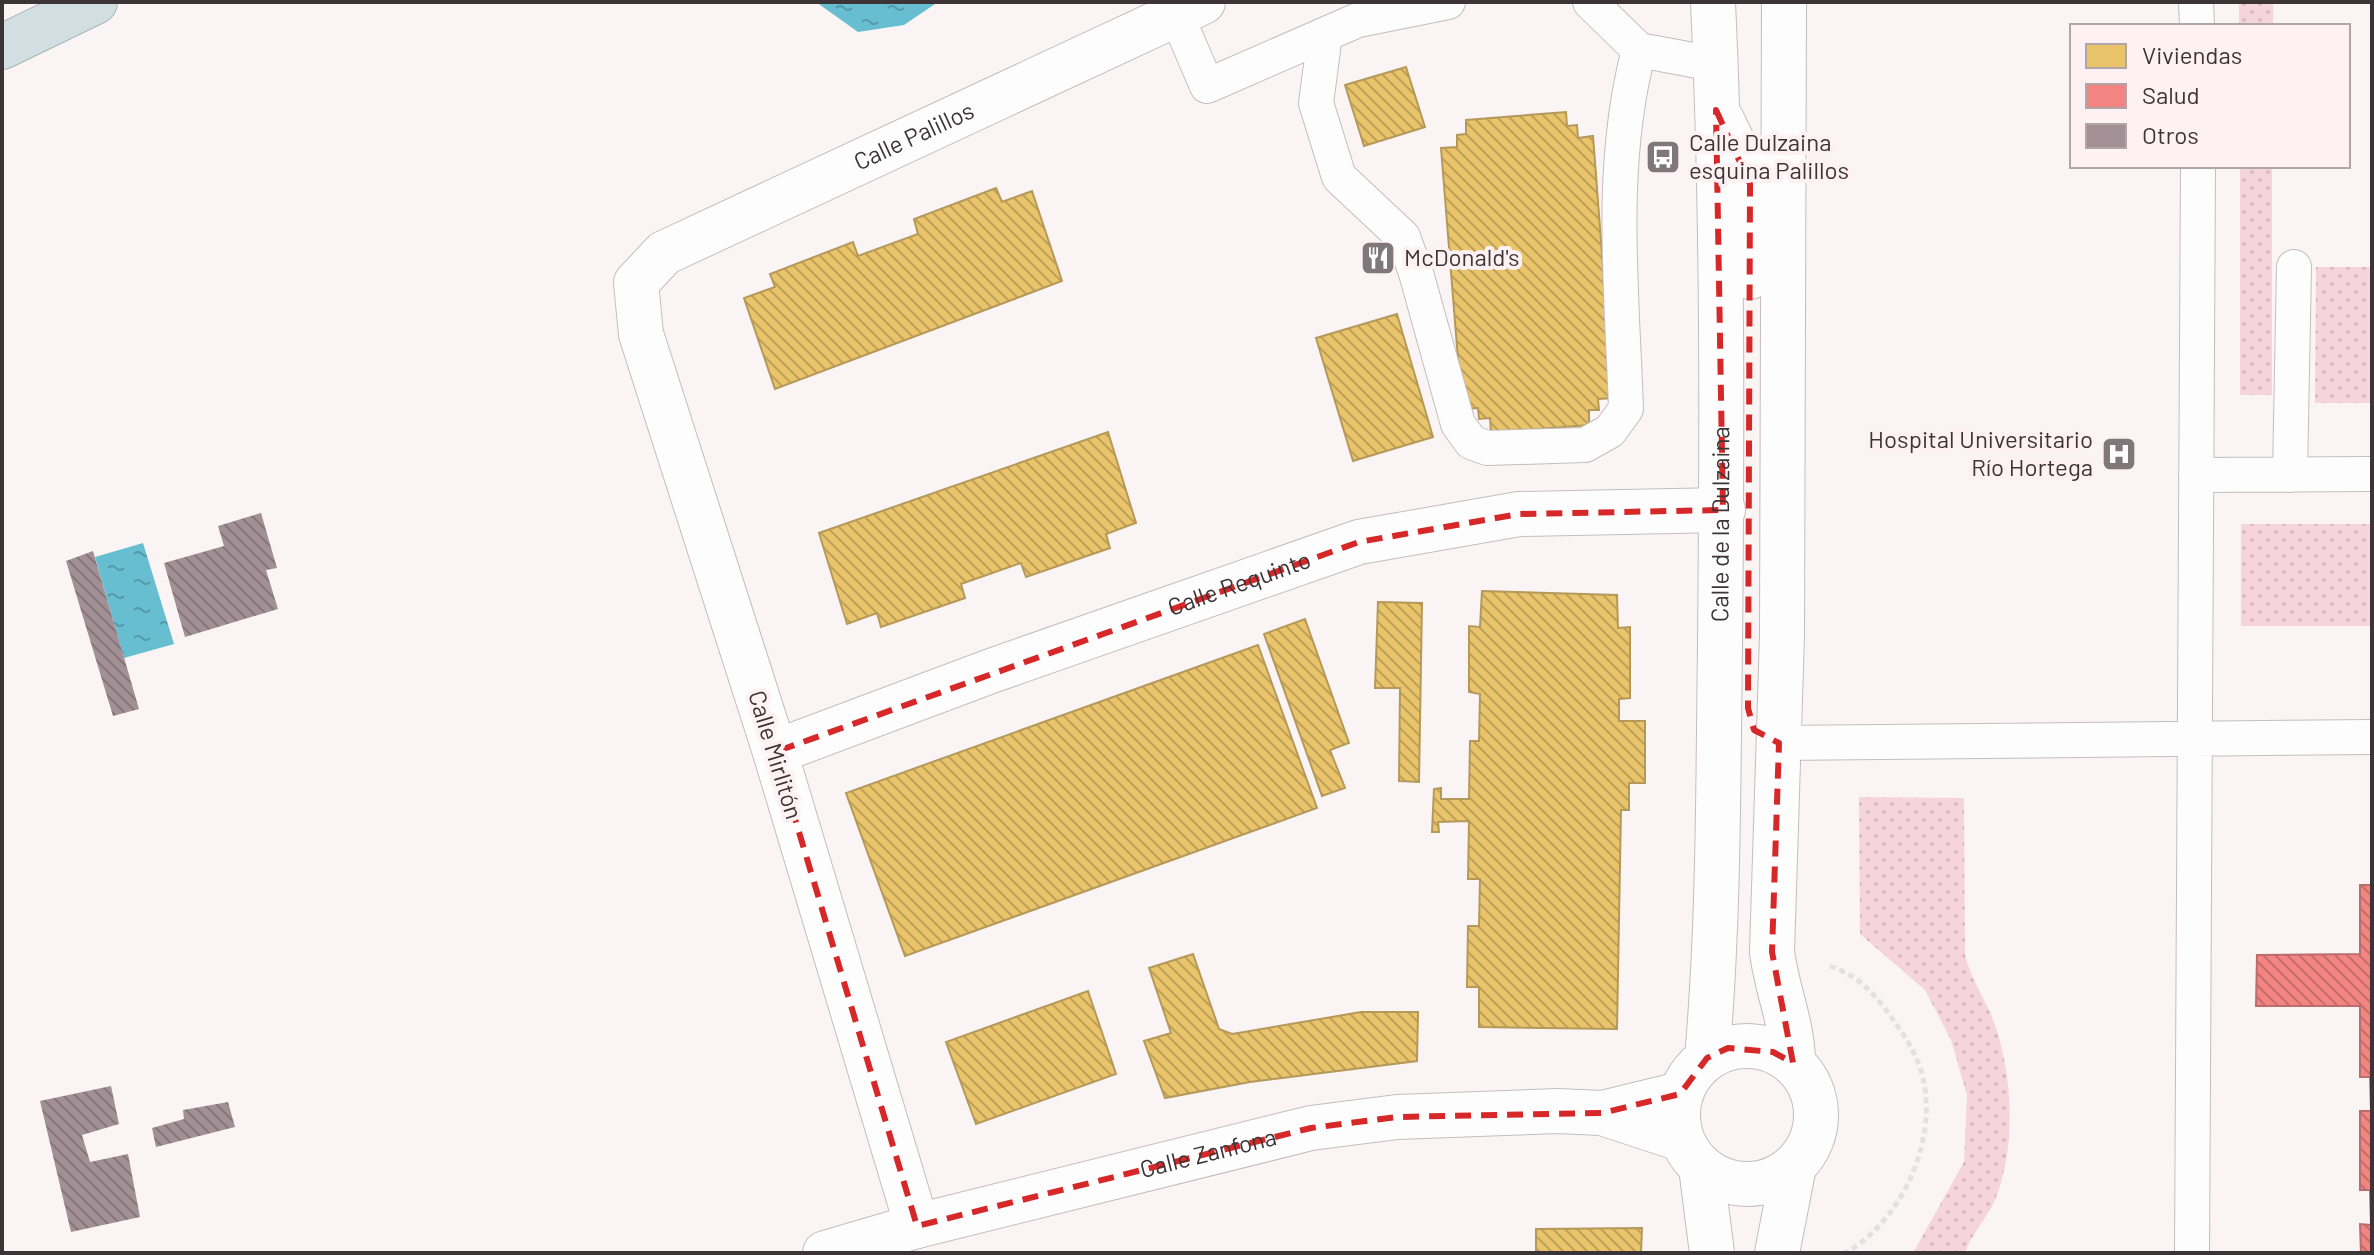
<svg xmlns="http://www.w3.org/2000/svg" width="2374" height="1255" font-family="Barlow,sans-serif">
<defs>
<pattern id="grass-dots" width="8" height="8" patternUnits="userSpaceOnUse" patternTransform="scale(2)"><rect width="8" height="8" fill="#f6d4dc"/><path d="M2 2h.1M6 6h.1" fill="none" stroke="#d4b7bd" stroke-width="1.8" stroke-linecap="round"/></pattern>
<pattern id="water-ripples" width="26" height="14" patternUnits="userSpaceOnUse" patternTransform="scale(2)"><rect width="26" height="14" fill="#67bed1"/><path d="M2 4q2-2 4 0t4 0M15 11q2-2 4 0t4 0" fill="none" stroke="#569baa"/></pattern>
<pattern id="homes-back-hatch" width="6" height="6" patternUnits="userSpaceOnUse" patternTransform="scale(2)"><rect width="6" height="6" fill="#e9c46a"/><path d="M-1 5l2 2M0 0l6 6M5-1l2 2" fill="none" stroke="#bea058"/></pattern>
<pattern id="health-back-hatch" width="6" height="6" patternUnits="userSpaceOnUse" patternTransform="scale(2)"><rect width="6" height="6" fill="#f28482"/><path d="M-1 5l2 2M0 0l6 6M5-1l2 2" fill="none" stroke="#c56d6b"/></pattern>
<pattern id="building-back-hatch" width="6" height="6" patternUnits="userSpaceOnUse" patternTransform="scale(2)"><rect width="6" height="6" fill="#a29096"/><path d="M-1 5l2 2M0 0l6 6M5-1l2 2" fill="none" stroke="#85767b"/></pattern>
</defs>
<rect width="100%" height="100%" fill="#fbf4f5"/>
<path fill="url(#grass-dots)" d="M 2239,2 L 2273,2 L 2273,26 L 2239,26 Z
M 2240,166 L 2272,166 L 2272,395 L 2240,395 Z
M 2316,267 L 2372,267 L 2372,403 L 2315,403 Z
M 2241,524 L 2372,524 L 2372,626 L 2241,626 Z
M 1859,797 L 1964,798 L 1965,955 C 1971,978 1983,996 1992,1017 C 2013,1071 2017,1146 1995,1200 C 1987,1218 1971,1234 1965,1253 L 1913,1253 L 1964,1162 L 1967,1095 L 1951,1040 L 1925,990 L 1860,934 Z"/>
<path fill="url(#water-ripples)" d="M 816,2 L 938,2 L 904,25 L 858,32 Z
M 143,543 L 174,644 L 124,658 L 95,557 Z"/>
<path fill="url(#homes-back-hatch)" stroke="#b5995a" stroke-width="2" d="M 1406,67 L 1425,127 L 1364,146 L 1345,85 Z
M 1566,112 L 1567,126 L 1577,125 L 1578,138 L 1593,136 L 1613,398 L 1598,399 L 1599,410 L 1589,410 L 1589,425 L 1491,433 L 1490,418 L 1479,419 L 1478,408 L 1462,409 L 1441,148 L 1457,147 L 1457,135 L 1466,134 L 1466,120 Z
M 996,188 L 1002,202 L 1032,191 L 1062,281 L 775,389 L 744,298 L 775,287 L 770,274 L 853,242 L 858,256 L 918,234 L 914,219 Z
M 1397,314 L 1433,437 L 1353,461 L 1316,338 Z
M 1108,432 L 1136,523 L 1106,534 L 1110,548 L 1026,577 L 1021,563 L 961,584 L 965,598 L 881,627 L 877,613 L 847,624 L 819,533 Z
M 1482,591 L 1617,595 L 1618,628 L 1630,627 L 1630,698 L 1619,699 L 1619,721 L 1645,721 L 1645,783 L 1629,783 L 1629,810 L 1621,810 L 1617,1029 L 1479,1027 L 1479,987 L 1467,987 L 1468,926 L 1479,926 L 1480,879 L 1468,879 L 1469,821 L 1438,822 L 1439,832 L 1432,832 L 1434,789 L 1441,788 L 1441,799 L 1469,799 L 1470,741 L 1479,741 L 1480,694 L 1469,692 L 1469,626 L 1480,627 Z
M 1378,602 L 1422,603 L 1419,782 L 1399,781 L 1400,688 L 1375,688 Z
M 1305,619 L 1349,743 L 1330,750 L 1345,788 L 1322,796 L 1264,634 Z
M 1258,645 L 1317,808 L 905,956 L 846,793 Z
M 1193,954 L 1219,1029 L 1232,1034 L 1361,1012 L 1418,1012 L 1417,1061 L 1250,1082 L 1165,1098 L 1144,1041 L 1171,1033 L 1149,968 Z
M 1088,991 L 1116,1074 L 976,1124 L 946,1042 Z
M 1642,1228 L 1641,1253 L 1536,1253 L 1536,1229 Z"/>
<path fill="url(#health-back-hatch)" stroke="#bb6c6b" stroke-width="2" d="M 2360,885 L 2372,885 L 2372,1253 L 2361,1253 L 2360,1224 L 2371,1225 L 2370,1190 L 2360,1190 L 2360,1111 L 2371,1111 L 2370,1077 L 2360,1077 L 2360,1006 L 2256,1006 L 2257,955 L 2360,954 Z"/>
<path fill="url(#building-back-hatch)" d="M 261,513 L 277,568 L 266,570 L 278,609 L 185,637 L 164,563 L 224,546 L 218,526 Z
M 93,551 L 139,709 L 113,716 L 66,561 Z
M 111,1086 L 119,1124 L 82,1135 L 90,1162 L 128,1154 L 140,1217 L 71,1232 L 40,1101 Z
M 228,1102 L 235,1127 L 156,1147 L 152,1128 L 184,1119 L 183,1110 Z"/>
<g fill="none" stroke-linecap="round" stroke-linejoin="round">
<g stroke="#c4bdbf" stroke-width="36">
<path id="lane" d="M 1590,2 L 1639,50 L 1714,64
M 2196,2 L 2197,26
M 1176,14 L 1207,86 L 1358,20 L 1448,2
M 1325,35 L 1316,103 L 1339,177 L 1403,237 L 1416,273 L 1458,424 L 1471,442 L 1487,448 L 1585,445 L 1610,431 L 1626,409 C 1622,290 1608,167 1639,50
M 2196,475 L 2372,474
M 2290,475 L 2294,267
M 1779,743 L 2372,737
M 2192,1253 L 2198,166"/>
</g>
<g stroke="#c4bdbf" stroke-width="46">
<g id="street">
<path id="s1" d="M 775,752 L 991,671 L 1359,542 L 1519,514 L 1723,510"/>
<path d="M 1602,1113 L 1680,1094"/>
<path id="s2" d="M 917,1226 L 775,752 L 641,334 L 636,283 L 664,253 L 1203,2"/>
<path id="s3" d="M 825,1253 L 917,1226 L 1311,1128 L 1397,1117 L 1557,1111 L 1602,1113 L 1681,1139"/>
</g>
</g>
<g stroke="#c4bdbf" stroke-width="46">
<g id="secondary">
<path d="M 1784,2 L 1782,635 L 1772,952 C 1777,991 1793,1025 1793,1063"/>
<path d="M 1722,120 L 1749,176 L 1750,277"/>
<circle cx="1747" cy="1115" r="69"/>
<path id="s4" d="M 1707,1058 C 1719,921 1718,785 1720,648 C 1722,432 1723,217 1713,2"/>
<path d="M 1701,1167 L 1712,1253"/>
<path d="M 1777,1253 L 1794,1166"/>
</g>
</g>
<g stroke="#aab4b7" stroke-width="46">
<path id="highway" d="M 2,47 L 95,2"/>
</g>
<path stroke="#e4e1e2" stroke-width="5" stroke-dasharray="6 4" stroke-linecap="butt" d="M 1830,966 C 1857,976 1869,988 1886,1010 C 1898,1026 1910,1043 1918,1062 C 1944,1128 1906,1219 1845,1253"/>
<use href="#lane" stroke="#fefdfe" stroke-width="34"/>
<use href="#street" stroke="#fefdfe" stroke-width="44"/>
<use href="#secondary" stroke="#fefdfe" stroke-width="44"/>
<use href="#highway" stroke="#d2dfe2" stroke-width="44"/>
</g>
<path fill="none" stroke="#d62828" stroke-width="6" stroke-dasharray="16 10" stroke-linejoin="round" d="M 1716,110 L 1750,184 L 1748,708 L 1754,730 L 1779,743 L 1772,952 L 1793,1063 L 1773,1052 L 1728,1048 L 1707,1058 L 1680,1094 L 1602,1113 L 1397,1117 L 1311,1128 L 917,1226 L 775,752 L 1359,542 L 1519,514 L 1723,510 Z"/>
<defs>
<g id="bus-square" transform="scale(1.8)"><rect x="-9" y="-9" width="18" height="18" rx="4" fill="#7f7779" stroke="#fef1f4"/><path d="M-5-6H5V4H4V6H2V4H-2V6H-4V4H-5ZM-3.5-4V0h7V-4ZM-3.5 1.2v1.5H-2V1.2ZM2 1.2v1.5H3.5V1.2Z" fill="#fff"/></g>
<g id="restaurant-square" transform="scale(1.8)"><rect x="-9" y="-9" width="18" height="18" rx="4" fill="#7f7779" stroke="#fef1f4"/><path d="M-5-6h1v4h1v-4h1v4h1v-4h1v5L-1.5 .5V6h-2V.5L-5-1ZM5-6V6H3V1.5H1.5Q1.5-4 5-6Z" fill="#fff"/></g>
<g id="hospital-square" transform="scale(1.8)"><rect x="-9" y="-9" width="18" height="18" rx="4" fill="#7f7779" stroke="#fef1f4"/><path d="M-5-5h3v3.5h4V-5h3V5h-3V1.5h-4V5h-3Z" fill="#fff"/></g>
</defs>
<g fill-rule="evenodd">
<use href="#bus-square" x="1663" y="157"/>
<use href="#restaurant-square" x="1378" y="258"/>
<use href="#hospital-square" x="2119" y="454"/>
</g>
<g text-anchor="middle" stroke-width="8" stroke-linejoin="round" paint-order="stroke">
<g font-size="24" fill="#3c3436" stroke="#fef1f4">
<text dy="8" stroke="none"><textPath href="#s2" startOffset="1302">Calle Palillos</textPath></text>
<text dy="8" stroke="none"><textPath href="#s4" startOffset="534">Calle de la Dulzaina</textPath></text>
<text dy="8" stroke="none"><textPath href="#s1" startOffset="494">Calle Requinto</textPath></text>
<text transform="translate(775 755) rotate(73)" y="8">Calle Mirlitón</text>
<text dy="8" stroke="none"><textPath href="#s3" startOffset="396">Calle Zanfona</textPath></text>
</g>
<g font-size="24" fill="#3c3436" stroke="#fef1f4" text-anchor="start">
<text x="1689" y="151">Calle Dulzaina<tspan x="1689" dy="28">esquina Palillos</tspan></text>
<text x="1404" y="266">McDonald's</text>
<text x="2093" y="448" text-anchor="end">Hospital Universitario<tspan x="2093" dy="28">Río Hortega</tspan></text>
</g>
</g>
<rect width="2374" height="1255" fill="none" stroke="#3c3436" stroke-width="8"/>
<rect x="2070" y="24" width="280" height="144" fill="#fef1f4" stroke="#b0a5a8" stroke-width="2"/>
<rect x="2086" y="44" width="40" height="24" fill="#e9c46a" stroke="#b0a5a8" stroke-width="2"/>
<text x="2142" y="64" font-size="24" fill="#3c3436">Viviendas</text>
<rect x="2086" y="84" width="40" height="24" fill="#f28482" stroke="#b0a5a8" stroke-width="2"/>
<text x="2142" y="104" font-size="24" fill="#3c3436">Salud</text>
<rect x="2086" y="124" width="40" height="24" fill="#a29096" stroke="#b0a5a8" stroke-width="2"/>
<text x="2142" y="144" font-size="24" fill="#3c3436">Otros</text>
</svg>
